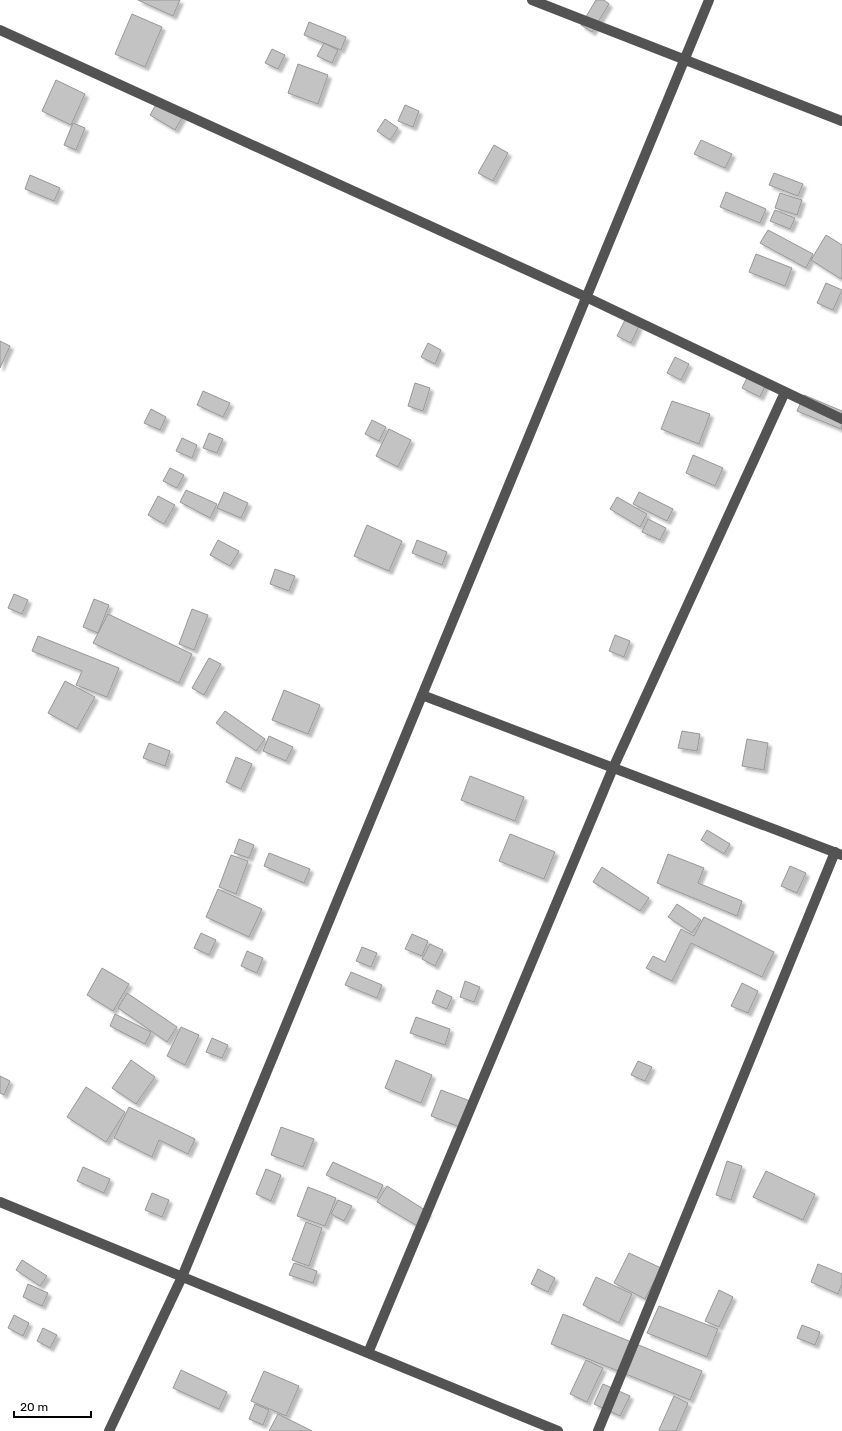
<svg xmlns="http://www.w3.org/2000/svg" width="842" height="1431" font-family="Rubik,sans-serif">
<defs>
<filter id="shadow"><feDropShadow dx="3.5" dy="3.5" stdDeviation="1" flood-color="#0004"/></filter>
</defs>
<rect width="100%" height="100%" fill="#fff"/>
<path fill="#c3c3c3" stroke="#979797" filter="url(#shadow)" d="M 138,0 L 180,0 L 173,16 Z
M 596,0 L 604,0 L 609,4 L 592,32 L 581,25 Z
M 132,14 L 162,27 L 145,67 L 115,54 Z
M 309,22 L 346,37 L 341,50 L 304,35 Z
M 324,43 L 338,50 L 332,63 L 317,56 Z
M 272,49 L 285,55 L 278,69 L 265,63 Z
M 298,64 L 328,75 L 318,104 L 288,93 Z
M 56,80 L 85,94 L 71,125 L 42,111 Z
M 158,101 L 183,116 L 175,130 L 150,115 Z
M 405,105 L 419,111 L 413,127 L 398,121 Z
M 385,119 L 398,128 L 390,140 L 377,131 Z
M 73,123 L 85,128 L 76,150 L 64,145 Z
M 701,140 L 732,154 L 725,168 L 694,154 Z
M 494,145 L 508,153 L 493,181 L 478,173 Z
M 774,173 L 803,184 L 798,196 L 769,185 Z
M 30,175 L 60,188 L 54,201 L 25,189 Z
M 726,192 L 766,209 L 760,223 L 720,207 Z
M 780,193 L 802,200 L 797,215 L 775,208 Z
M 775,210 L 795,218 L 790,229 L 770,221 Z
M 768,230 L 813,254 L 806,268 L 760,243 Z
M 826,235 L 842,245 L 842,277 L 841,279 L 811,260 Z
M 756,254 L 792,268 L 785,286 L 749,272 Z
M 826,283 L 842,290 L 833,310 L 817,303 Z
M 625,320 L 639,326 L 631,343 L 617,336 Z
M 0,341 L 10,346 L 0,368 Z
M 428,343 L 441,350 L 435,364 L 421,357 Z
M 675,357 L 689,364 L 681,380 L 667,373 Z
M 750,372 L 768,380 L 760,397 L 742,388 Z
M 415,383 L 430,388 L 423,411 L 408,406 Z
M 203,391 L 230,403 L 223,417 L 197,405 Z
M 804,395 L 842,411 L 842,425 L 841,429 L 797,411 Z
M 672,401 L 710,414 L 699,444 L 661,429 Z
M 151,409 L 166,417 L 160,430 L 144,423 Z
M 372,420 L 386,427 L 379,441 L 365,434 Z
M 389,429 L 411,440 L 398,467 L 376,456 Z
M 209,433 L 223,439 L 217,453 L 203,448 Z
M 182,438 L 197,445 L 192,458 L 176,451 Z
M 693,455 L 723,468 L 715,486 L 686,473 Z
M 170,468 L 184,475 L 177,488 L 163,481 Z
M 186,490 L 217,504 L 210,518 L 180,502 Z
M 224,492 L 248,503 L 241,518 L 217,508 Z
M 639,492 L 673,509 L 667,521 L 633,504 Z
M 158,496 L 175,505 L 164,524 L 148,515 Z
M 617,497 L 647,514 L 640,527 L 610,509 Z
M 648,519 L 666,528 L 660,540 L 642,532 Z
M 367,525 L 402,541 L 389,571 L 354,556 Z
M 218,540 L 239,551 L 230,566 L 210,555 Z
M 417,540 L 447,552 L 442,565 L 412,553 Z
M 275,569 L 295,576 L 289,591 L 270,584 Z
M 14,594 L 28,600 L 22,614 L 8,608 Z
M 94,599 L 109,605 L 98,633 L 83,627 Z
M 192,609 L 208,615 L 194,650 L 179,644 Z
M 108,614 L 192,654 L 179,683 L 93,643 Z
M 615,635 L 630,641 L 624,657 L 609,651 Z
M 38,636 L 119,668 L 107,697 L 76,685 L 82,671 L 32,651 Z
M 209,658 L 221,664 L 204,695 L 192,688 Z
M 65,681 L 95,697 L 77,729 L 48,713 Z
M 284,690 L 320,705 L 308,734 L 272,720 Z
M 225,711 L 265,739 L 256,751 L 216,723 Z
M 682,731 L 700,734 L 697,751 L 678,748 Z
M 269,736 L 293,747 L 286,761 L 263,751 Z
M 747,739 L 768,743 L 764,770 L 742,766 Z
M 149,743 L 170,751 L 165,766 L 143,758 Z
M 236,757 L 252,764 L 241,789 L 226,782 Z
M 470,776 L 524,797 L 515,821 L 461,800 Z
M 707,830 L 730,844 L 724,854 L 701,840 Z
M 510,834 L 555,852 L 544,879 L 499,861 Z
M 239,839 L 254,845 L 249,858 L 234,853 Z
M 269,853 L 310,869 L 304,883 L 264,866 Z
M 668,854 L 704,868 L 698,883 L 742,901 L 737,916 L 657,883 Z
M 231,855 L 248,861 L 236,894 L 219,887 Z
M 790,866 L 806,873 L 797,893 L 781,886 Z
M 602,867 L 649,898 L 640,911 L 593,882 Z
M 218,889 L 262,909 L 249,937 L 206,917 Z
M 677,904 L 701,920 L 692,933 L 668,917 Z
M 704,917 L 774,952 L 762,977 L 691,943 L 672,981 L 646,968 L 653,956 L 665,962 L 681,929 L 694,936 Z
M 201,933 L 216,940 L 209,955 L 194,948 Z
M 412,934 L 428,941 L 422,956 L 405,949 Z
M 430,944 L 443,950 L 435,966 L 422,959 Z
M 362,947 L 377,953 L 371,967 L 356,961 Z
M 247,951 L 263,958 L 257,973 L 241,966 Z
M 102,968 L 129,984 L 113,1011 L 87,995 Z
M 351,972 L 382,985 L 377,998 L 345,985 Z
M 465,981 L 480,987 L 474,1002 L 460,997 Z
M 742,983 L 758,991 L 748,1013 L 731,1006 Z
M 437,990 L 452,997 L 447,1009 L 432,1003 Z
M 127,993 L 177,1027 L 167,1042 L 118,1008 Z
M 115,1014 L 151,1032 L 145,1044 L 110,1026 Z
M 416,1017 L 450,1029 L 445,1045 L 410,1033 Z
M 181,1027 L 199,1035 L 185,1065 L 167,1056 Z
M 212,1038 L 228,1045 L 222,1058 L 206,1052 Z
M 131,1060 L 155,1077 L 136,1104 L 112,1088 Z
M 396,1060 L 432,1075 L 421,1103 L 385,1088 Z
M 638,1061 L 652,1067 L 645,1081 L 631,1075 Z
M 0,1076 L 10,1081 L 4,1095 L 0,1093 Z
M 86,1087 L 125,1112 L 106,1142 L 67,1117 Z
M 441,1090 L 470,1101 L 460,1127 L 431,1116 Z
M 129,1107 L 195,1139 L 188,1154 L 159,1140 L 152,1157 L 114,1138 Z
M 281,1127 L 314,1139 L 303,1167 L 271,1155 Z
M 727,1161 L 742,1166 L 731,1200 L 716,1195 Z
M 333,1162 L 383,1185 L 377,1198 L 326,1175 Z
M 83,1167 L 110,1179 L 104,1193 L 77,1181 Z
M 266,1169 L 281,1175 L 271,1201 L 256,1194 Z
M 766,1171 L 815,1194 L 803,1220 L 753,1197 Z
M 387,1186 L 428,1212 L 419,1227 L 377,1202 Z
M 308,1187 L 336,1198 L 325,1226 L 297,1216 Z
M 152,1193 L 169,1200 L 162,1217 L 145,1210 Z
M 338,1200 L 352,1206 L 344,1221 L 331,1214 Z
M 306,1222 L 322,1228 L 309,1266 L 292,1260 Z
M 629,1253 L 661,1268 L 645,1299 L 614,1283 Z
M 22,1260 L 47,1276 L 40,1286 L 16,1270 Z
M 294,1263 L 317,1271 L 313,1283 L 289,1275 Z
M 818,1264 L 842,1274 L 842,1284 L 838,1294 L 811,1282 Z
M 538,1269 L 555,1278 L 548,1292 L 531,1284 Z
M 596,1277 L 632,1294 L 619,1323 L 583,1305 Z
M 28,1284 L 48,1293 L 42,1306 L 23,1297 Z
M 719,1290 L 733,1297 L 719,1327 L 705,1321 Z
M 659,1306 L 718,1329 L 707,1357 L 647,1333 Z
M 563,1314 L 702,1371 L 690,1400 L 551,1344 Z
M 14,1315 L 29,1323 L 23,1336 L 8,1328 Z
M 802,1325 L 820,1332 L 815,1345 L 797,1338 Z
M 43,1328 L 57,1335 L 50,1348 L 37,1341 Z
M 586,1360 L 603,1368 L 587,1402 L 570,1394 Z
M 181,1370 L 227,1392 L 219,1409 L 173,1388 Z
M 264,1371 L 299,1386 L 286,1416 L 251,1401 Z
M 603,1384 L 630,1396 L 620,1416 L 594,1404 Z
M 674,1396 L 688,1403 L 676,1431 L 660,1431 L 659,1430 Z
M 255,1404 L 269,1410 L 263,1425 L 249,1419 Z
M 278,1414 L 312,1431 L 269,1431 Z"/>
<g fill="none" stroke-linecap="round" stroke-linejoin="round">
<path stroke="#535353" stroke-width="10" d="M 532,0 L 842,121
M 0,30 L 586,297 L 842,419
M 422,695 L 842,855
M 0,1202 L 558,1431
M 368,1353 L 613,768 L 785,392
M 109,1431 L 182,1277 L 709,0
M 598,1431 L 835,852"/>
</g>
<path d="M14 1411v6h77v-6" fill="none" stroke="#000000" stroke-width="2"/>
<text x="20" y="1411" font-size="12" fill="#000000" stroke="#ffffff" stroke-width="3" paint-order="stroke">20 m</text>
</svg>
